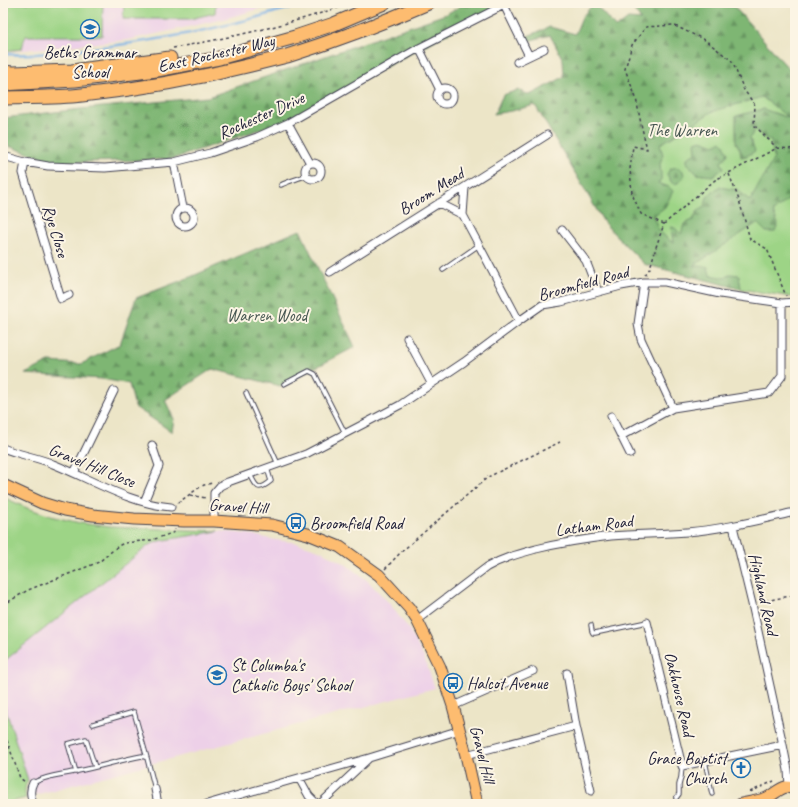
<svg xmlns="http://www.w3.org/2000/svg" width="798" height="807" font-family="Caveat,sans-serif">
<defs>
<pattern id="forest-firs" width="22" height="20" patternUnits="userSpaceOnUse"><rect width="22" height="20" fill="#7eb673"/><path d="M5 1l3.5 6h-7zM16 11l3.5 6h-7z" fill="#679460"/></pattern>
</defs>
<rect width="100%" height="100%" fill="#fcf5e5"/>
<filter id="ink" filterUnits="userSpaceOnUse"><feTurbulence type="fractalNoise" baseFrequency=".025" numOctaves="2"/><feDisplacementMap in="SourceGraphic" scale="8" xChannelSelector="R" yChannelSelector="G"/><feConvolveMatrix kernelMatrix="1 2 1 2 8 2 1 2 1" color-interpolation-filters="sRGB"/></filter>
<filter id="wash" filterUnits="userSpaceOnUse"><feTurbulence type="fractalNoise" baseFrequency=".012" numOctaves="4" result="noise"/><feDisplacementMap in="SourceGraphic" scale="16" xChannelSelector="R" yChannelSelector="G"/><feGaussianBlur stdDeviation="0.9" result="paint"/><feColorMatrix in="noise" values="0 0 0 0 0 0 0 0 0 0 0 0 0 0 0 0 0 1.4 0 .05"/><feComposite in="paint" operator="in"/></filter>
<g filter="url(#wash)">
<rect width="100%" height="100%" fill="#ece5c7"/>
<path fill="#edd0e8" d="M 3,3 L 280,3 L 224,19 L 128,40 L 3,52 Z
M 218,531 L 248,534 L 276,540 L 298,543 L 319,550 L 344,563 L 368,581 L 389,603 L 409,629 L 425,660 L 435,688 L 35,795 L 34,789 L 36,786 L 28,780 L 3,701 L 3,662 L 149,545 L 159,541 Z"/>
<path fill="#9dd486" stroke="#607b60" d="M 3,3 L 103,3 L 102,36 L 26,36 L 24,40 L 22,49 L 3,51 Z
M 124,3 L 216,3 L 215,13 L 190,19 L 123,19 Z
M 731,3 L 795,76 L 795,295 L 791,297 L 741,289 L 644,264 L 605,224 L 530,95 L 564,77 Z
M 3,497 L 27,508 L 54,517 L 80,523 L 109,527 L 218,531 L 159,541 L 149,545 L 3,662 Z
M 3,701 L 28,780 C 25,786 24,791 26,798 L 3,804 Z"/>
<path fill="url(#forest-firs)" stroke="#506c57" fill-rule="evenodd" d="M 466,3 L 504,3 L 288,120 L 172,159 L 55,163 L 3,144 L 3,118 L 81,109 L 208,97 L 446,14 Z
M 594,3 L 616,28 L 628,19 L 641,20 L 629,3 L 639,3 L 645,8 L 647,3 L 731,3 L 795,76 L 795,194 L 773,212 L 778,224 L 775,232 L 766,232 L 757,223 L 693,266 L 700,265 L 708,267 L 710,275 L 725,278 L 729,274 L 739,275 L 741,289 L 644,264 L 605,224 L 535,105 L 511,111 L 494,114 L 503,95 L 518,90 L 530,95 L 564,77 L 563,60 L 550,35 L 528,41 L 525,37 L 550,27 L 575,34 L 582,17 ZM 762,97 L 789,118 L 763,109 L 736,116 L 736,143 L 740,149 L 741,157 L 747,156 L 755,151 L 750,138 L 755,129 L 763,137 L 771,141 L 774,158 L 750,201 L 738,190 L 719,187 L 707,197 L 705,206 L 697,212 L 693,220 L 684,224 L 681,234 L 675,228 L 671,227 L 673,243 L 659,231 L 653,216 L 665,207 L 673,191 L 669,187 L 658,183 L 661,180 L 661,175 L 660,164 L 663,155 L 660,144 L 686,129 L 711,112 Z
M 701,140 L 715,145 L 721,141 L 724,144 L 728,154 L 721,162 L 724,168 L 713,176 L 697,174 L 687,163 L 687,158 L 696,153 L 695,142 Z
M 676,167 L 683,171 L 684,176 L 678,183 L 673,184 L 670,180 L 667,174 L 670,169 Z
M 300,230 L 355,347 L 280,386 L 212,369 L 165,400 L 174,419 L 172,432 L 135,407 L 129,384 L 102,379 L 25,374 L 49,362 L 81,364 L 120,344 L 136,298 L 188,278 Z"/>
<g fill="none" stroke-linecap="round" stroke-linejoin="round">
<path stroke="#76afe6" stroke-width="2.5" d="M 3,54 C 41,56 80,50 118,45 C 170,38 221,28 272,13 C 283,10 295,7 307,3"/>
</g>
</g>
<g filter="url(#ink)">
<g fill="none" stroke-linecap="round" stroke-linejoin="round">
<g stroke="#403f50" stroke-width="5.5">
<path id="lane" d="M 281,185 C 289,181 298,179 307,175
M 443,270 L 479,245
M 284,384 L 309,371 L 315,374 L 345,433
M 246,393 L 278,464
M 250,474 C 256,487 258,492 271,481 L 267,468
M 591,625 L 592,631 L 593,633 L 595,633 L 647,622
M 93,724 L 134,712 L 147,758
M 705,761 L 712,794
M 76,772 L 68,744 L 86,739 L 95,767
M 33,783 C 47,775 62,775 78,771 C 99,767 120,760 142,756 L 147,758 L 155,789
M 676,798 L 679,794 L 679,785 L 681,777 L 682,766"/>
</g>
<g stroke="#403f50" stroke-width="9">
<path id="street" d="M 504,5 L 529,56
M 419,48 L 440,90
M 517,62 L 544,49
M437 96a8 8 0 1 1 16 0a8 8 0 1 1-16 0Z
M 288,123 L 310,163
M 3,156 L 25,162 L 48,166 L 105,168 L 174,162 L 210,153 L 257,137 L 288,123 L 419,48 L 508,3
M 25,162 L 23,173 L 61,299 L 69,295
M 174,162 L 183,208
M305 171a8 8 0 1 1 16 0a8 8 0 1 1-16 0Z
M 465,187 L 463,215 L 519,321
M 439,203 L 463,215
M176 217a9 9 0 1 1 18 0a9 9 0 1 1-18 0Z
M 562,230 L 586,261 L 598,292
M 330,272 L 547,135
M 644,282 L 638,324 L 641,339 L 673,408 L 769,393 L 782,376 L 782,303
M 407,338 L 431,383
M 611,416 L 621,436 L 673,408
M 621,436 L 630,454
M 3,448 C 19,455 37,457 53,464 C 91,479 130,504 171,507
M 74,473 L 114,391
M 144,502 L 159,466 L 152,445
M 214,521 L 214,493 L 220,486 L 228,482 L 306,454 L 400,405 L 464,362 L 519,321 L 542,305 L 561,302 L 621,286 L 644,282 L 665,282 L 720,294 L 782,303 L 795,302
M 733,526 L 752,604 L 783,745 L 788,770 L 789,787
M 417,620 L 487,567 C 503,558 518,554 536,549 C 560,543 586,539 611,536 C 636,534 662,534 687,532 C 724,529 759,520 795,512
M 647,622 L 682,766 L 783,745
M 567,673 L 576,726
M 453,706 L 533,671
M 466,755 L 576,726 L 591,791
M 299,778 L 309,796 L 317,804
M 155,789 L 158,804
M 33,804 C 31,797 29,790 33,783
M 207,804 L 369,758 L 460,730
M 320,804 L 368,759"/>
</g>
<g stroke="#403f50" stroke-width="13">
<path id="primary" d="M 3,485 L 42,503 L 65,510 L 93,515 L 134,519 L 184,521 L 214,521 L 272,525 L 308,534 L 340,547 L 379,575 L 409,608 L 417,620 L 440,667 L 453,706 L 466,755 L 477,804
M 741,804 C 750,802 759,801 767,798 C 773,795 780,788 786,787 C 790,787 792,788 795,790"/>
</g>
<g stroke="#403f50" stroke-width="15">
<path id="highway" d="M 3,72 L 13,73 L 72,71 L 170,58
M 3,84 L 75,80 L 157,70 L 219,58 L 295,37 L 334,24 L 384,3
M 3,98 C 29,97 56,98 82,95 C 139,89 196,79 251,65 C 263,62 275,59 287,56 C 335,41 382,23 428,3"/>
</g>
<path stroke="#403f50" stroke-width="1.5" stroke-dasharray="3 3" stroke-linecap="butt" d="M 173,48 C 233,37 293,24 351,3
M 3,59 L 8,62
M 729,174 L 739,200 L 750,239 L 767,249 L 786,296
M 664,224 L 641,214 L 632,194 L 630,169 L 633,146 L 647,149 L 641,124 L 636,98 L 625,69 L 632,45 L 646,27 L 673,25 L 705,40 L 732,61 L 744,90 L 755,105 L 754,125 L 777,148
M 645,275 L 650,268 L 657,244 L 664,224 L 715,180 L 777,148 L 795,149
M 190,495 L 206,498
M 178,503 L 197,489 L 204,485 L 212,483
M 385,569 L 401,552 L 488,477 L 560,442
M 760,602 L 795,595
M 3,605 L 28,590 L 99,562 L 118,546 L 124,543 L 152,540 L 175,532 L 175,529
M 3,729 L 20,778 L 25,782
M 750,792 L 774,781
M 719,804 L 733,801"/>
<use href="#lane" stroke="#fff" stroke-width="3.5"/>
<use href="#street" stroke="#fff" stroke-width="7"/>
<use href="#primary" stroke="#fdbc6f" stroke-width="11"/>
<use href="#highway" stroke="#fdbc6f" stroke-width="13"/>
</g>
</g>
<defs>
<g id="school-ring" transform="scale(1)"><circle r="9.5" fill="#fcf5e5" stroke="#1f6fb2" stroke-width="1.5"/><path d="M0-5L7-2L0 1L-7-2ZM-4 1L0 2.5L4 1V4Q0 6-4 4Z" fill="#1f6fb2"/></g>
<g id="bus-ring" transform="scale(1)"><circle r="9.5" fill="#fcf5e5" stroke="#1f6fb2" stroke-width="1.5"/><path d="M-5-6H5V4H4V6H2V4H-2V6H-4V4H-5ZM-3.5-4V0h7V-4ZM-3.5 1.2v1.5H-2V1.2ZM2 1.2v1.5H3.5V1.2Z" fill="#1f6fb2"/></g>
<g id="church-ring" transform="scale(1)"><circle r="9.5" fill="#fcf5e5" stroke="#1f6fb2" stroke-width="1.5"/><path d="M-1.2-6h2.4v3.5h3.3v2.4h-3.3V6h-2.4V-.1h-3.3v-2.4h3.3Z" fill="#1f6fb2"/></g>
</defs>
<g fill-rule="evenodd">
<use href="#school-ring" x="90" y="29"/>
<use href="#bus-ring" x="296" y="523"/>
<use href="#school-ring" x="217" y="675"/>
<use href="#bus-ring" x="453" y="683"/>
<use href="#church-ring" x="741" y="768"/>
</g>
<g text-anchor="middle" stroke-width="4" stroke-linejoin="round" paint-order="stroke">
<g font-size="17" fill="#22223b" stroke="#fcf5e5" text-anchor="start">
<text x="90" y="58" text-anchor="middle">Beths Grammar<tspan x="90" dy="20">School</tspan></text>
<text x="310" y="529">Broomfield Road</text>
<text x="231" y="671">St Columba's<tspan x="231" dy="20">Catholic Boys' School</tspan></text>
<text x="467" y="689">Halcot Avenue</text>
<text x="727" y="764" text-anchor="end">Grace Baptist<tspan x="727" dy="20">Church</tspan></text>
</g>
<g font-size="17" fill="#22223b" stroke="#fcf5e5">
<text transform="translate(216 53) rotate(-13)" y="6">East Rochester Way</text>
<text transform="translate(261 115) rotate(-24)" y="6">Rochester Drive</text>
<text transform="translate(431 191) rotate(-32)" y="6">Broom Mead</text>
<text transform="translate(56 231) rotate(73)" y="6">Rye Close</text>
<text transform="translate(583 283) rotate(-15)" y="6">Broomfield Road</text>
<text transform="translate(92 465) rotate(22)" y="6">Gravel Hill Close</text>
<text transform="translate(238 506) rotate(4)" y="6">Gravel Hill</text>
<text transform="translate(594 525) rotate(-7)" y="6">Latham Road</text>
<text transform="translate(764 594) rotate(77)" y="6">Highland Road</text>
<text transform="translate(680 694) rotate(77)" y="6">Oakhouse Road</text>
<text transform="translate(483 754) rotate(76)" y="6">Gravel Hill</text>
</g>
<g font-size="17" fill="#475752" stroke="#fcf5e5">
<text x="682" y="136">The Warren</text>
<text x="267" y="321">Warren Wood</text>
</g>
</g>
<rect width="798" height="807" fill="none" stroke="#fcf5e5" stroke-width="16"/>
</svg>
